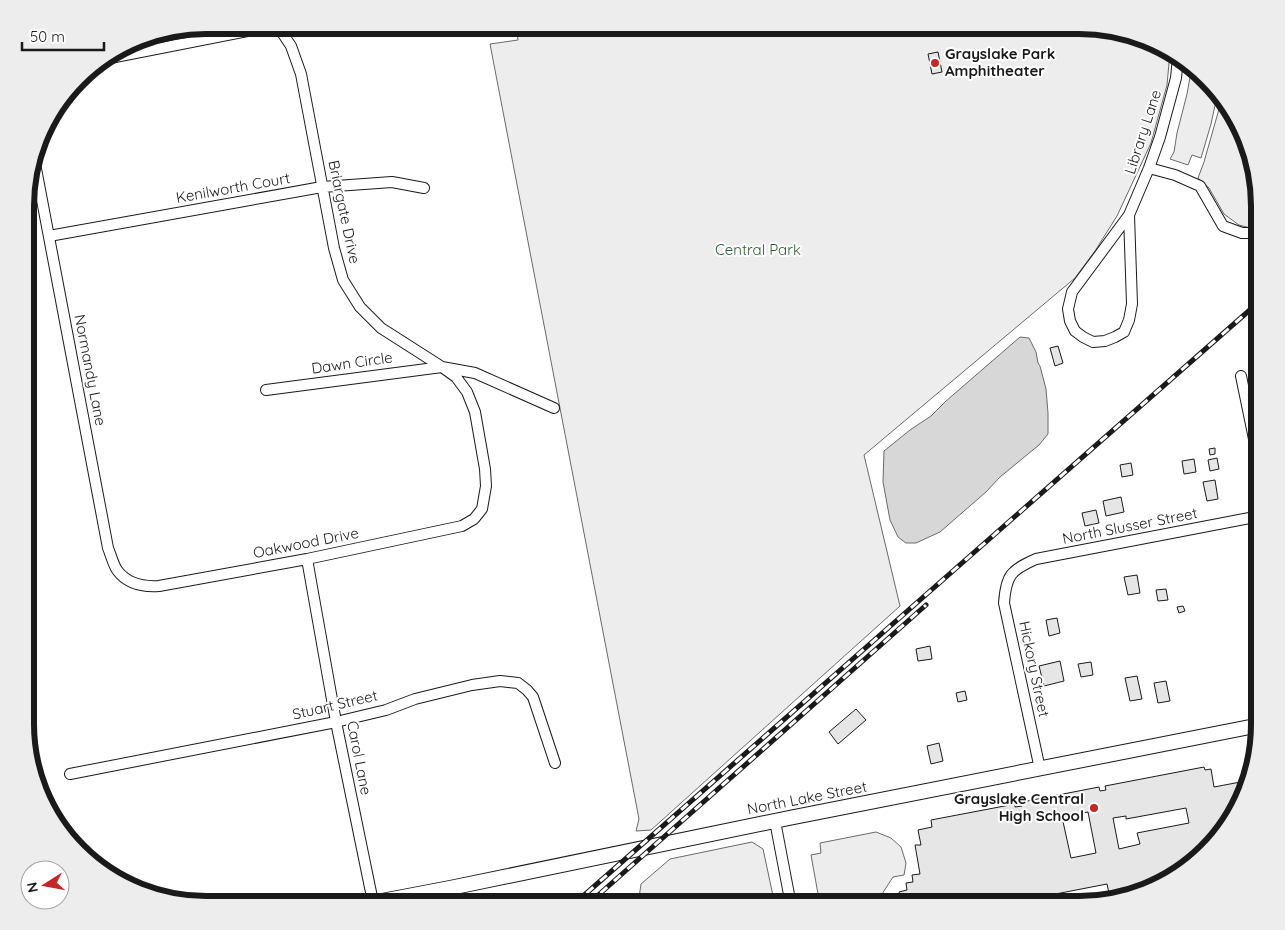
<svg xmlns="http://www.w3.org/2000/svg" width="1285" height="930" font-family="Quicksand,sans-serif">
<rect width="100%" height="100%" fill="#fff"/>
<path fill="#ededed" stroke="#6a6a6a" d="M 516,25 L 1090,25 L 1137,35 L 1170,52 L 1167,85 L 1151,143 L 1117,216 L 1095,251 L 1075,278 L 864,455 L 900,606 L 651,830 L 636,831 L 639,819 L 490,44 L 518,40 Z
M 1192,66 L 1217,96 L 1211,124 L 1201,158 L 1192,155 L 1188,165 L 1170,159 L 1174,152 L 1177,133 L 1187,94 Z
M 1221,102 L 1241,126 L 1260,195 L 1260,228 L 1254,229 L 1239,225 L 1224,214 L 1209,188 L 1198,178 L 1204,162 Z
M 876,832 L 891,838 L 901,847 L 906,863 L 904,875 L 893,877 L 875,905 L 820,905 L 811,855 L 821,853 L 820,843 Z
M 752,842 L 763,849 L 775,905 L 640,905 L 639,898 L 641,884 L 670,859 Z
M 1083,898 L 1091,899 L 1096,901 L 1079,905 L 1063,905 L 1063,903 Z"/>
<path fill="#d7d7d7" stroke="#6a6a6a" d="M 1020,337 L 1029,338 L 1036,352 L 1038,363 L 1040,366 L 1046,389 L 1048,413 L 1048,434 L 1039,445 L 1000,477 L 986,492 L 940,532 L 916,543 L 906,543 L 898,537 L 890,520 L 883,482 L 884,451 L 910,430 L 931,416 L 946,401 Z"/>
<path fill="#e6e6e6" stroke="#1a1a1a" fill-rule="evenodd" d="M 938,52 L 942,72 L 932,74 L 928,54 Z
M 1260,342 L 1260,393 L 1251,350 Z
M 1058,346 L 1063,363 L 1055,366 L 1050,348 Z
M 1215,448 L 1215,454 L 1210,455 L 1209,449 Z
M 1217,458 L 1219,469 L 1210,471 L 1208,460 Z
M 1194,459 L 1196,472 L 1184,474 L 1182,461 Z
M 1131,463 L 1133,475 L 1122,477 L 1120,465 Z
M 1215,480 L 1218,499 L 1207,501 L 1203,482 Z
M 1121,497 L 1124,512 L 1106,516 L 1103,501 Z
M 1096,510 L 1099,523 L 1085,526 L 1082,513 Z
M 1137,575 L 1140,593 L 1128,595 L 1124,577 Z
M 1166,589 L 1168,600 L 1158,601 L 1156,590 Z
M 1183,606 L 1185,611 L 1179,613 L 1177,607 Z
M 1057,618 L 1060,633 L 1049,636 L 1046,620 Z
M 930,646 L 932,659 L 918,661 L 916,649 Z
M 1060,661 L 1064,681 L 1044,686 L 1039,666 Z
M 1091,662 L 1093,675 L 1081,677 L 1078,664 Z
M 1137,676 L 1142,699 L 1130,701 L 1125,678 Z
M 1166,681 L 1170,701 L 1158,703 L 1154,683 Z
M 965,691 L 967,700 L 958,702 L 956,693 Z
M 856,709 L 866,720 L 838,744 L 829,732 Z
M 939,743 L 943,761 L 931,764 L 927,746 Z
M 1204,767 L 1205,770 L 1211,769 L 1214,787 L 1251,780 L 1250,782 L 1222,834 L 1159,886 L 1110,898 L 1107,884 L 1040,897 L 1042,905 L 893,905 L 892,900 L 901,899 L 899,892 L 907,890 L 906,883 L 913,882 L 912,875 L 920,874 L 915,845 L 921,845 L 918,830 L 932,827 L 931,820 L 1015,804 L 1015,807 L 1022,806 L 1022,802 L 1099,787 L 1100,791 L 1106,790 L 1105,786 ZM 1186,808 L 1189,823 L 1137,833 L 1140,844 L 1119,849 L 1113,818 L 1126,816 L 1126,819 ZM 1088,812 L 1096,853 L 1071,858 L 1062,817 Z"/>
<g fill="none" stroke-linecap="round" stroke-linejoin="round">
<g stroke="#1a1a1a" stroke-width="12">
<path id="street" d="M 105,59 L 278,25
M 34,158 L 108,548 C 111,555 113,564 117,570 C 127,584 143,587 159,586 L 307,559 L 462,526 L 474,519 L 482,509 L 486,486 L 485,469 L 475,412 L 467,392 L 456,377 L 442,367 L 381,328 L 360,307 L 343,280 L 334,248 L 301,74 L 291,46 L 277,25
M 1149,168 L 1175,175 L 1200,186 L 1223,226 L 1242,233 L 1260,233
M 1129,215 L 1132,304 L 1129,320 L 1124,332 L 1115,337 L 1105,341 L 1093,342 L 1083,337 L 1075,331 L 1070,321 L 1068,309 L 1072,292 L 1129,215 L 1149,168 L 1160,137 L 1176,78 L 1178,57
M 49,236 L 322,187 L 392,182 L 424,188
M 1241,376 L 1260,468
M 266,390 L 442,367 L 475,373 L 554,408
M 307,559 L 336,722 L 373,902
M 1040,769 L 1004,603 C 1006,575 1011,570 1036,559 L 1260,516
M 70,774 L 336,722 L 386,710 L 415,699 L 472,685 L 500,681 L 518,683 L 527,690 L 533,697 L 555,763
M 775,821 L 791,905"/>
</g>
<g stroke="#1a1a1a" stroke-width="16">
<path id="secondary" d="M 361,905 L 450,888 L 789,818 L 1260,725"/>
</g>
<use href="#street" stroke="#fff" stroke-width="10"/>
<use href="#secondary" stroke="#fff" stroke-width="14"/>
<g stroke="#1a1a1a" stroke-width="5">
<path id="rail" d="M 573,905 L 1260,301
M 587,905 L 926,605"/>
</g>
<use href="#rail" stroke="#fff" stroke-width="3" stroke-dasharray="9" stroke-linecap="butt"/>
</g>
<g fill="#c62828" stroke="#fff" stroke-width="2">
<circle cx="935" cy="63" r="5"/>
<circle cx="1094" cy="808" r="5"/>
</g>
<g text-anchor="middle" stroke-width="4" stroke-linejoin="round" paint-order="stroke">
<g font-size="15" font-weight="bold" fill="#1a1a1a" stroke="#fff" text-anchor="start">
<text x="945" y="59">Grayslake Park<tspan x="945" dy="17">Amphitheater</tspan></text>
<text x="1084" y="804" text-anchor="end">Grayslake Central<tspan x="1084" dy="17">High School</tspan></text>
</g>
<g font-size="15" fill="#1a1a1a" stroke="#fff">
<text transform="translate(1143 132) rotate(-72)" y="5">Library Lane</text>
<text transform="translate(233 188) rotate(-10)" y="5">Kenilworth Court</text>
<text transform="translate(344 212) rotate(78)" y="5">Briargate Drive</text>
<text transform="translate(352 363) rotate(-8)" y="5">Dawn Circle</text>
<text transform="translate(90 370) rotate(79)" y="5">Normandy Lane</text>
<text transform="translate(1130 526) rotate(-11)" y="5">North Slusser Street</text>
<text transform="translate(306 543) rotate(-11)" y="5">Oakwood Drive</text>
<text transform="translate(1034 669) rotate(78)" y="5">Hickory Street</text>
<text transform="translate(335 705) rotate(-13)" y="5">Stuart Street</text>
<text transform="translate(359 758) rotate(79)" y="5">Carol Lane</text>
<text transform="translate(807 798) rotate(-11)" y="5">North Lake Street</text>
</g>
<g font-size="15" fill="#2b5a34" stroke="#fff">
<text x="758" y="255">Central Park</text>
</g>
</g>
<path d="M0 0H1285V930H0ZM206 34H1079A172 172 0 0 1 1251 206V724A172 172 0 0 1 1079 896H206A172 172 0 0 1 34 724V206A172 172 0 0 1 206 34Z" fill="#ededed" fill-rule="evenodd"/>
<path fill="none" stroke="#1a1a1a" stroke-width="6" d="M206 34H1079A172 172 0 0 1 1251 206V724A172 172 0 0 1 1079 896H206A172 172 0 0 1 34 724V206A172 172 0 0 1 206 34Z"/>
<g transform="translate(45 885) rotate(259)"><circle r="24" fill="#ffffff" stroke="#a3a3a3"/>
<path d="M0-4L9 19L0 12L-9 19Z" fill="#c62828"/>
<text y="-8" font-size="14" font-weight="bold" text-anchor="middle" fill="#1a1a1a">N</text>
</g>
<path d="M22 42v8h82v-8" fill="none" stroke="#1a1a1a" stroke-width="2.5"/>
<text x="30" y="42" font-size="15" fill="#1a1a1a" stroke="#ffffff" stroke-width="4" paint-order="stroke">50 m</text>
</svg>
